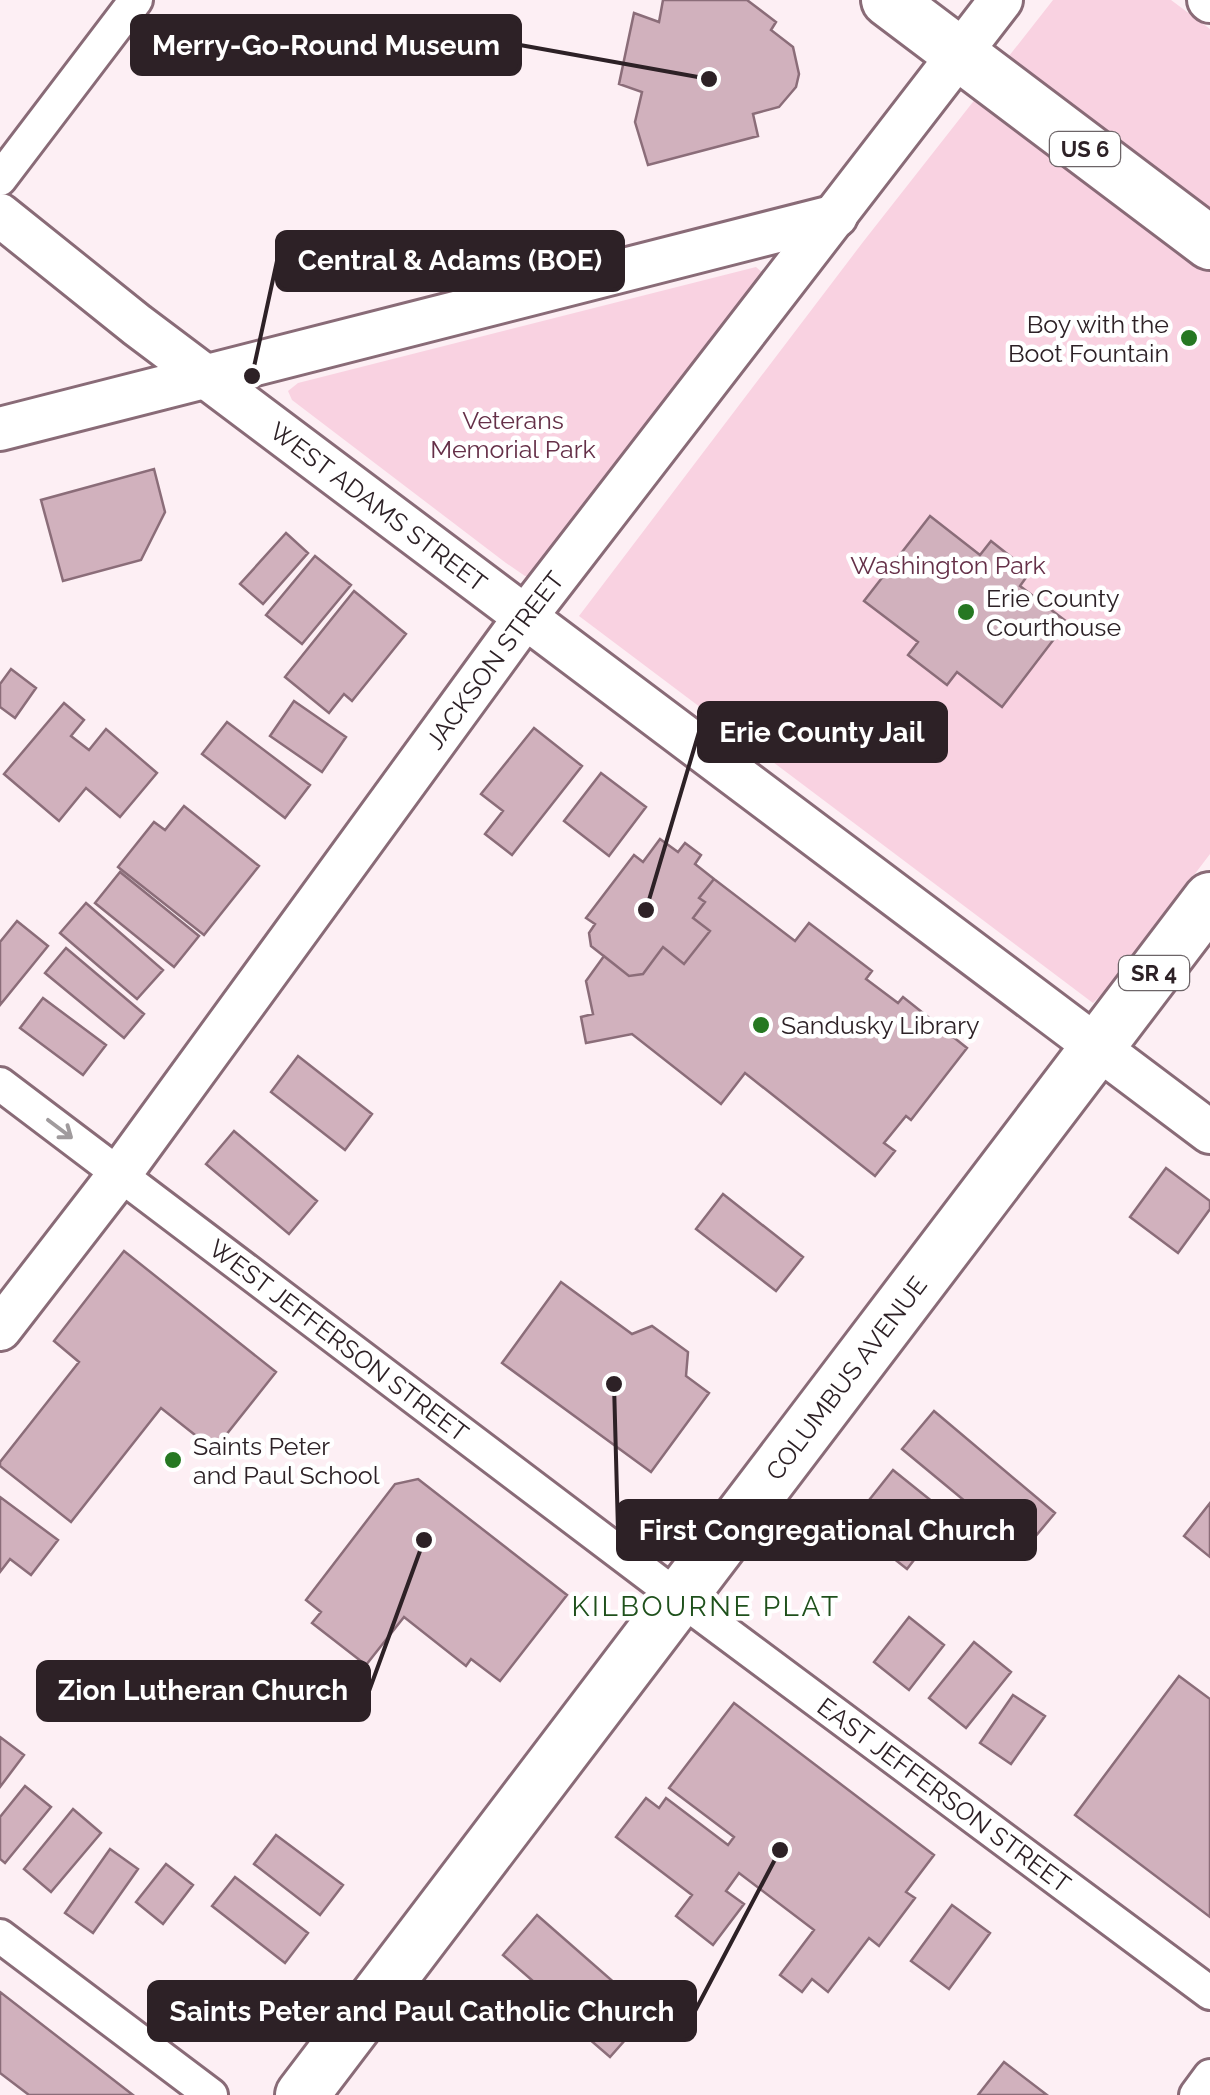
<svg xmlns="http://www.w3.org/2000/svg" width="1210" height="2095" font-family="Raleway,sans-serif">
<rect width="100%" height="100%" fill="#fdeff4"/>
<path fill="#f9d2e1" d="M 1053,0 L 1171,0 L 1210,29 L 1210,854 L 1110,986 L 1093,1003 L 579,616 L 863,242 Z
M 756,267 L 764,274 L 533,576 L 525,576 L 506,563 L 292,400 L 288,391 L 298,383 Z"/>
<path fill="#d1b1bd" stroke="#8b6d79" stroke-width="2.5" d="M 663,0 L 747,0 L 776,22 L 771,30 L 793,47 L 799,74 L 796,87 L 779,107 L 753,114 L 758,136 L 648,165 L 635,122 L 642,92 L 619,84 L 634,13 L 659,22 Z
M 154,469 L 165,512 L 141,560 L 63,581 L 41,500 Z
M 930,516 L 980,555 L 991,541 L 1030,572 L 1020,586 L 1067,622 L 1002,707 L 957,672 L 947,685 L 908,655 L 918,642 L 864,601 Z
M 286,533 L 308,553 L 263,604 L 240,584 Z
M 315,556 L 351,585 L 302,644 L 266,615 Z
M 354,591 L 406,634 L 352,701 L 344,694 L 329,713 L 285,677 Z
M 11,669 L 36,688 L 15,718 L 0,707 L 0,684 Z
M 294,701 L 346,737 L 322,772 L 270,736 Z
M 64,703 L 84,720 L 71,736 L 89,750 L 106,729 L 157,773 L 120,817 L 86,788 L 59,821 L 4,774 Z
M 227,722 L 310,785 L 285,818 L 202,754 Z
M 534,728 L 582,766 L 512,855 L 485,834 L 503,811 L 481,794 Z
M 601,773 L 646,807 L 609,856 L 564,821 Z
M 184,806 L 259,866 L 204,935 L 118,867 L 154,822 L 165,830 Z
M 660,839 L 678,852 L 685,843 L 701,855 L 695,864 L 714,879 L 699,898 L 705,902 L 693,918 L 710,931 L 684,964 L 663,947 L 643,974 L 629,976 L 591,946 L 589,933 L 595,924 L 586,918 L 634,855 L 643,862 Z
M 120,872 L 199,936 L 174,967 L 95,903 Z
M 714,879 L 795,941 L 809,923 L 872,971 L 866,979 L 898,1003 L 903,997 L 967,1048 L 911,1120 L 906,1116 L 884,1143 L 895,1151 L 875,1176 L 745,1073 L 721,1104 L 632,1034 L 586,1043 L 581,1017 L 593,1014 L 586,981 L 604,956 L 629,976 L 643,974 L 663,947 L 684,964 L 710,931 L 693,918 L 705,902 L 699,898 Z
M 86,903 L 163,970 L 137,999 L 60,933 Z
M 17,921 L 48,946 L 0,1005 L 0,942 Z
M 66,948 L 144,1014 L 124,1038 L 45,973 Z
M 43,998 L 106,1045 L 83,1075 L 20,1028 Z
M 298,1056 L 372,1114 L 345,1150 L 271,1092 Z
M 234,1131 L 317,1201 L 289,1234 L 206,1164 Z
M 1166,1168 L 1210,1201 L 1210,1209 L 1178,1253 L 1130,1217 Z
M 723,1194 L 803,1257 L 776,1291 L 696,1229 Z
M 124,1251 L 276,1372 L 214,1450 L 161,1408 L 71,1522 L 0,1466 L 0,1462 L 79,1362 L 54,1341 Z
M 561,1282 L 632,1334 L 652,1326 L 688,1352 L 686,1376 L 709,1393 L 651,1472 L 502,1363 Z
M 934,1411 L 1055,1513 L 1024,1550 L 902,1449 Z
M 893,1470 L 949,1515 L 907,1569 L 850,1524 Z
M 418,1479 L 567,1595 L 500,1681 L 471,1659 L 466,1666 L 404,1617 L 366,1665 L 312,1623 L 321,1612 L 306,1600 L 395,1484 Z
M 0,1497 L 58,1540 L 31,1575 L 10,1559 L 0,1572 Z
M 1210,1503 L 1210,1557 L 1184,1536 Z
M 909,1617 L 944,1645 L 909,1690 L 874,1662 Z
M 974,1642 L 1011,1672 L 966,1728 L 929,1698 Z
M 1179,1676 L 1210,1699 L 1210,1917 L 1075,1815 Z
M 1013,1695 L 1045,1716 L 1011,1764 L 980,1743 Z
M 734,1703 L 934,1855 L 906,1892 L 915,1898 L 879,1946 L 869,1938 L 828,1992 L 812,1979 L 802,1992 L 780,1975 L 814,1930 L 739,1873 L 726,1891 L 744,1904 L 713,1945 L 676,1916 L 692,1895 L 616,1837 L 646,1798 L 659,1808 L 666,1798 L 728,1845 L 734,1837 L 669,1788 Z
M 0,1737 L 24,1755 L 0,1787 Z
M 25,1786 L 51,1807 L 5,1863 L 0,1859 L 0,1817 Z
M 73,1809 L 101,1833 L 51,1892 L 24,1869 Z
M 276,1835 L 343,1885 L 320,1915 L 254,1864 Z
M 110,1849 L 138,1869 L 93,1933 L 65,1913 Z
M 166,1864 L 193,1885 L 163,1924 L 136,1902 Z
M 235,1877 L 308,1933 L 285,1963 L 212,1906 Z
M 952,1905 L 990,1933 L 949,1989 L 911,1961 Z
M 537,1915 L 649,2013 L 610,2057 L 537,1994 L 541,1988 L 503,1955 Z
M 0,1992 L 133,2095 L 29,2095 L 0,2073 Z
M 1004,2062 L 1047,2095 L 978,2095 Z"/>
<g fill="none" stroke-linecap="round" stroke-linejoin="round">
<g stroke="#896b77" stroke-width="38">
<g id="minor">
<path d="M 0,179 L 136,0"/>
<path id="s1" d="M 0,1084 L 678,1597 L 1210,1993"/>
<path d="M 0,1936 L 211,2095"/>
<path d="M 1196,2095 L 1210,2076"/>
</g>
</g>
<g stroke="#896b77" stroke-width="48">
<g id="tertiary">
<path d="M 1209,0 L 1210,1"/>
<path id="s2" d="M 0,215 L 137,325 L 1210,1132"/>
<path d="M 0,429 L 836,216"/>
<path id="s3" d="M 0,1329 L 119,1175 L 526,616 L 1001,0"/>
</g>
</g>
<g stroke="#896b77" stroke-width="58">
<g id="primary">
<path d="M 888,0 L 1210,243"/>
<path id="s4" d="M 302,2095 L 1210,899"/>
</g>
</g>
<use href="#minor" stroke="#fff" stroke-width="32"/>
<use href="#tertiary" stroke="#fff" stroke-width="42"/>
<use href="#primary" stroke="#fff" stroke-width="52"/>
</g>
<defs><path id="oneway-shaft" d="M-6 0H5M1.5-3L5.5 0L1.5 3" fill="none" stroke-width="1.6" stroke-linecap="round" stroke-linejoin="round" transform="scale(2.5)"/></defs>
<use stroke="#a09b9d" href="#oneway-shaft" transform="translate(60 1129) rotate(37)"/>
<g fill="#267822" stroke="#fff" stroke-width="4">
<circle cx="1189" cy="338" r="10"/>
<circle cx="966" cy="612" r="10"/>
<circle cx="761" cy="1025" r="10"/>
<circle cx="173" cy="1460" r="10"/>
</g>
<g text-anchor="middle" stroke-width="9" stroke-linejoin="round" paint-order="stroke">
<g fill="#fff" stroke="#6c6467" stroke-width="2.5">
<rect x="1050" y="132" width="70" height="34" rx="8"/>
<rect x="1119" y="956" width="70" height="34" rx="8"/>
</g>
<g font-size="22" font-weight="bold" fill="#2d2126">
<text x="1085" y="157">US 6</text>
<text x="1154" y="981">SR 4</text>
</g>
<g font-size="25" fill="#2d2126" stroke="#fff" text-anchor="start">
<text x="1169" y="333" text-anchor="end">Boy with the<tspan x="1169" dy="29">Boot Fountain</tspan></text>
<text x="986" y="607">Erie County<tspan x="986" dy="29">Courthouse</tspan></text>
<text x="781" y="1034">Sandusky Library</text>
<text x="193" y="1455">Saints Peter<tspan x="193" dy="29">and Paul School</tspan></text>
</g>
<g font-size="25" fill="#653048" stroke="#fff">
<text x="513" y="429">Veterans<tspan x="513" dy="29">Memorial Park</tspan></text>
<text x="948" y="574">Washington Park</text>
</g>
<g font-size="25" fill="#2d2126" stroke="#fff">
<text dy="9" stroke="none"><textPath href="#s2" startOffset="478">WEST ADAMS STREET</textPath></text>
<text dy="9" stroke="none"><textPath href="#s3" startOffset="832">JACKSON STREET</textPath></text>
<text dy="9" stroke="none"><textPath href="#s1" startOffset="425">WEST JEFFERSON STREET</textPath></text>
<text dy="9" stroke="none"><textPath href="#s4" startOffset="900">COLUMBUS AVENUE</textPath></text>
<text dy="9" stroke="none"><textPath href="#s1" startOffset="1182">EAST JEFFERSON STREET</textPath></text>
</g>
<g font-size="28" letter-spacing="2.5" fill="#1f511c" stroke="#fff">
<text x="706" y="1616">KILBOURNE PLAT</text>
</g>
</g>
<path fill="none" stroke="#2d2126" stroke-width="4" d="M709 79L520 45M252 376L277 261M646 910L699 732M614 1384L618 1530M424 1540L369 1691M780 1850L695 2011"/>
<g fill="#2d2126" stroke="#fff" stroke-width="4">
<circle cx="709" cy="79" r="10"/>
<circle cx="252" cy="376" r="10"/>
<circle cx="646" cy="910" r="10"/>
<circle cx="614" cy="1384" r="10"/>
<circle cx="424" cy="1540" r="10"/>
<circle cx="780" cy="1850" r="10"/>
</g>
<g fill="#2d2126" stroke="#2d2126" stroke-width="4">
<rect x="132" y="16" width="388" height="58" rx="10"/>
<rect x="277" y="232" width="346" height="58" rx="10"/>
<rect x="699" y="703" width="247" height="58" rx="10"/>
<rect x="618" y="1501" width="417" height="58" rx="10"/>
<rect x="38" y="1662" width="331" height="58" rx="10"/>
<rect x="149" y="1982" width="546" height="58" rx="10"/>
</g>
<g font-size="28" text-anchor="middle" font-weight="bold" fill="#fff">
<text x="326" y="55">Merry-Go-Round Museum</text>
<text x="450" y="270">Central &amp; Adams (BOE)</text>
<text x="822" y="742">Erie County Jail</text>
<text x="827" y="1540">First Congregational Church</text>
<text x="203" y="1700">Zion Lutheran Church</text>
<text x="422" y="2021">Saints Peter and Paul Catholic Church</text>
</g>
</svg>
